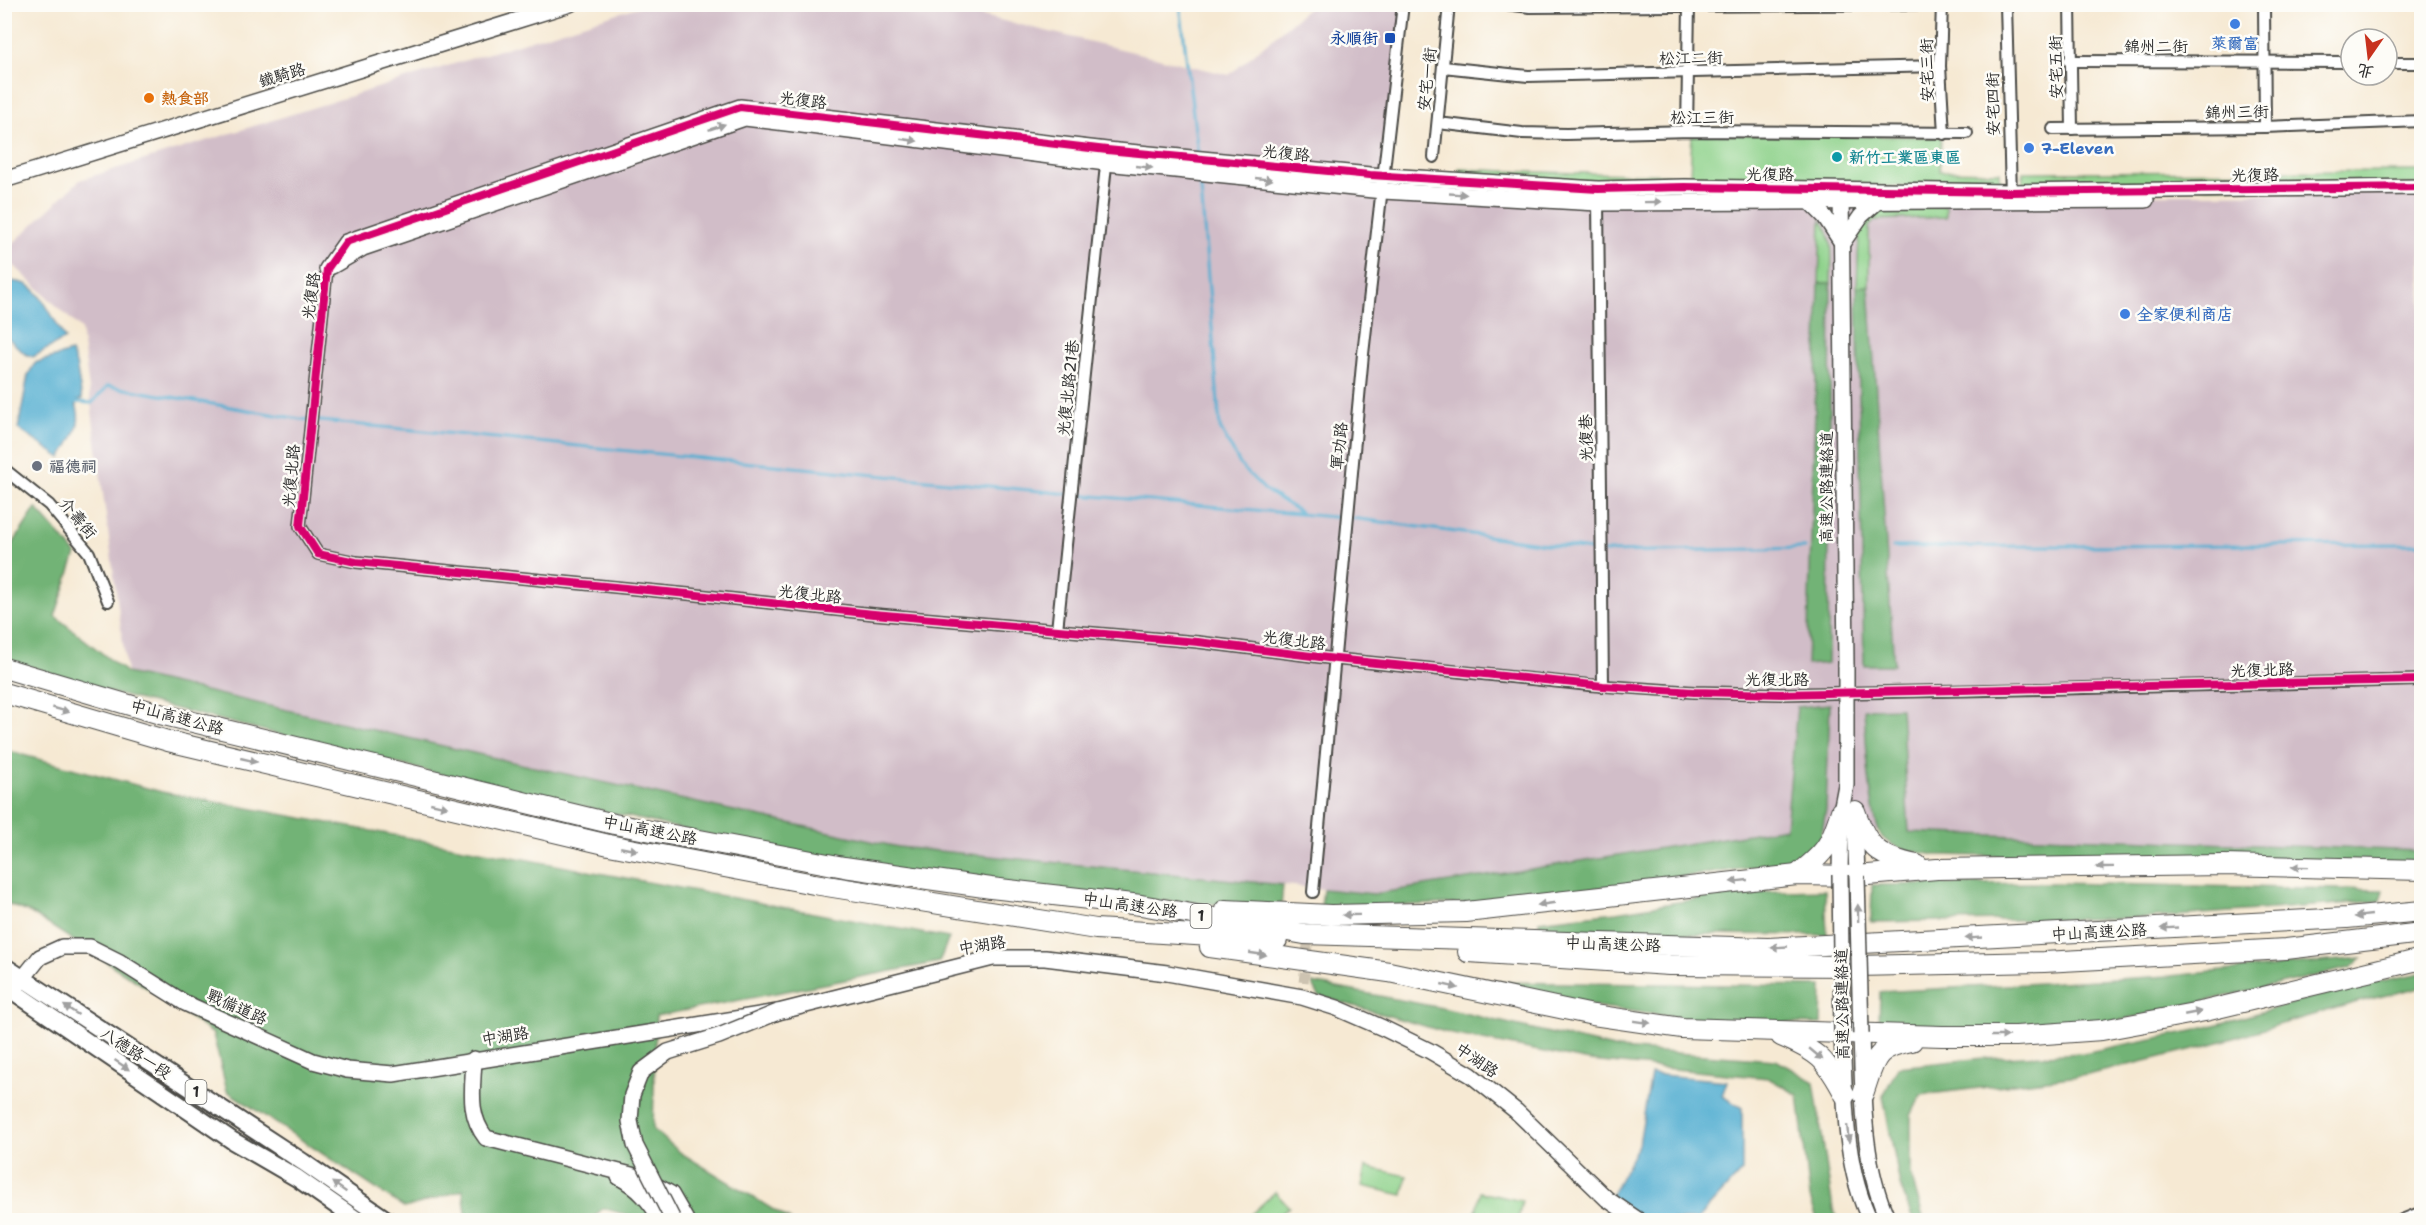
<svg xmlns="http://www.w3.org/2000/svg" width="2426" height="1225" font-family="'Shantell Sans','LXGW WenKai TC',sans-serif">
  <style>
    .industrial { fill: #d1bdc8 }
    .green { fill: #8dd18a; stroke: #5c7e5a; stroke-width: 1.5 }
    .forest { fill: #72b376; stroke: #4e6f50; stroke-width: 1.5 }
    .water { fill: #53aed1; stroke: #3f6c7e; stroke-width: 1.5 }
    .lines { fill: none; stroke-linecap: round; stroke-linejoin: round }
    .stream { stroke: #53aed1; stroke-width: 3 }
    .street-tunnel { stroke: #cdc3b1; stroke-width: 10; stroke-dasharray: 10 5; stroke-linecap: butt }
    .street-casing { stroke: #494844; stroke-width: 14 }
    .secondary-casing { stroke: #494844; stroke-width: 18 }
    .primary-casing { stroke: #494844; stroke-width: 20 }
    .highway-casing { stroke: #494844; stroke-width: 22 }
    .street { stroke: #fff; stroke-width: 10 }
    .secondary { stroke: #fff; stroke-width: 15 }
    .primary { stroke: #fff; stroke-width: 16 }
    .highway { stroke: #fff; stroke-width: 20 }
    .secondary-bridge-casing { stroke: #494844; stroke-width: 18; stroke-linecap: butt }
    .secondary-bridge { stroke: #fff; stroke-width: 15 }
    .cycleway-casing { stroke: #fdfcf7; stroke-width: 11 }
    .cycleway { stroke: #d6006c; stroke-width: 8 }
    .oneway { fill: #a0a0a0 }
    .shop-dot { fill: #3f7fe0; stroke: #fdfcf7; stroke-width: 2 }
    .transit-dot { fill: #1a4fb4; stroke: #fdfcf7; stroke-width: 2 }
    .food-dot { fill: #e8710a; stroke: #fdfcf7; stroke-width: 2 }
    .culture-dot { fill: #0f9aa8; stroke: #fdfcf7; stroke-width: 2 }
    .worship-dot { fill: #6b7280; stroke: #fdfcf7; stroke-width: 2 }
    .labels { text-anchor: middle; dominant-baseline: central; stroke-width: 5; stroke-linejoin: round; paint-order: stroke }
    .shield { fill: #fdfcf7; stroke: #6a6a68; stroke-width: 1.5 }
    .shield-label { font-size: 15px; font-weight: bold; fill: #2b2b2b }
    .transit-label { font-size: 16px; font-weight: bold; fill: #164399; stroke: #fdfcf7; text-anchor: end }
    .shop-label { font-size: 16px; font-weight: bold; fill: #366cbe; stroke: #fdfcf7; text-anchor: start }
    .street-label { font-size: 16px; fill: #2b2b2b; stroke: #fdfcf7 }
    .food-label { font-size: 16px; font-weight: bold; fill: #c56008; stroke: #fdfcf7; text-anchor: start }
    .culture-label { font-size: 16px; font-weight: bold; fill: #0d838f; stroke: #fdfcf7; text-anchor: start }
    .worship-label { font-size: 16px; font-weight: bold; fill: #5b616d; stroke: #fdfcf7; text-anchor: start }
  </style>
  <rect width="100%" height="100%" fill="#fdfcf7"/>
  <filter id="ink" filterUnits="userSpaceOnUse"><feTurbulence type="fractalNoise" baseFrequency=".0167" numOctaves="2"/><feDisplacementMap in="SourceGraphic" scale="12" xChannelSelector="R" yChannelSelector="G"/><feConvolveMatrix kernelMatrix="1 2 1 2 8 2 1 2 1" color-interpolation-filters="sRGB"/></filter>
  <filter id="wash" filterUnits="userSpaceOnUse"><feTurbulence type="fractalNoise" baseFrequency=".008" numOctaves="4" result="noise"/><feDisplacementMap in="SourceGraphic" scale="24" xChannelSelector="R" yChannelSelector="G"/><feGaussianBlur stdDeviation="1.35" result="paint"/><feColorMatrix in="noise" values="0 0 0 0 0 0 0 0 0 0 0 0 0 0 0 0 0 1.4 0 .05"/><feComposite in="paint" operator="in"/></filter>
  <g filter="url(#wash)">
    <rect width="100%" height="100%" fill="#f6e9d3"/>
    <path class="industrial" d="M647,4l290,1 292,70 83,-70h94l-19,179 215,15 819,-7v659l-635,-23 -412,66 -476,-47 -364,-80 -407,-94 -46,-344 -76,-72 -1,-5 76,-72z"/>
    <g class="green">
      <path d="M1692,134l249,3 -1,34 60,1 1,15 -312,-2 -230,-7v-9l73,3 158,3z"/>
      <path d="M2421,171l1,13 -399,5v-17z"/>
      <path d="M1885,206h61v11l-71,3 -6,7v59l-12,1 2,-52 4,-13z"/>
      <path d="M1821,220c15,18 10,42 10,63h-12z"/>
      <path d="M1366,1167l41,9 -4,19 -41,-9z"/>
      <path d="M1275,1192l14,15 -15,13h-29z"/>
      <path d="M1480,1192l42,9 -4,19 -42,-8z"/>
    </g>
    <g class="forest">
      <path d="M1819,283h12l-3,380 -21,2z"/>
      <path d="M1869,286l25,379h-30l-7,-378z"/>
      <path d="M36,508l40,46 -21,62 72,57 407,94 364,80 385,38 -2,22 -200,-10 -239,-32 -407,-92 -319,-79 -111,-35v-103z"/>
      <path d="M1830,704l-4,105 -7,42 -19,10 -313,42 -166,4 2,-18 51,5 412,-66 11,-121z"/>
      <path d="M1901,708l8,124 512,19v13l-485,-9c-17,-3 -40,-4 -53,-17 -14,-16 -17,-104 -19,-129z"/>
      <path d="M4,750l158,42 787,146 -10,24 -283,54 -3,113 28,24 109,67h-145l-42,-12 -12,12h-124l-4,-30 -58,18 -178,-117 -14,-57 -52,-37 -130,-84 -26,-10z"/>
      <path d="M2053,883l330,7 -3,11 -232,17 -277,4 1,-37z"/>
      <path d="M1825,890l2,45 -289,-2 1,-12 77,-9 125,-20z"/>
      <path d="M2362,958l-12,10 -245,56 -97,7 -129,-4 1,-35 290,-16z"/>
      <path d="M2421,973v14l-67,16 -152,44 -114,28 -167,20 -10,21v59l13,45h-11l-13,-35 -17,-89 15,-29 86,-9 99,-5 114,-23 153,-43z"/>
      <path d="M1489,982l333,4 -1,38 -118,-3 -181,-25z"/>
      <path d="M1312,983l130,25 176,41 158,11 38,22 19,127 5,11h-21l-7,-23 -12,-102 -30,-17 -178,-17 -138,-27 -133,-38z"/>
    </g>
    <g class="water">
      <path d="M4,281c8,0 17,0 24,4 15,9 28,39 37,54l-32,18 -8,-3 -20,-19z"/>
      <path d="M71,352l5,12 6,35 -7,3c10,22 -3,36 -14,56l-43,-29 10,-54 7,-12z"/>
      <path d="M1651,1074l76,7 -5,15 20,12v63l-45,49h-51l-32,-19 -2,-7 27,-50z"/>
    </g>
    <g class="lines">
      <g class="stream">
        <path d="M1180,4l18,151"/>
        <path d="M1200,176l20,252 21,38 24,24 35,22"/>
        <path d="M75,402l17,1 16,-17 192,33 770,75 275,24"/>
        <path d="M1352,518l246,33"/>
        <path d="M1893,547l529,-3"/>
        <path d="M1604,552l201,-4"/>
      </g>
    </g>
  </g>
  <g filter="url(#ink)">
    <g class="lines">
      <path class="street-tunnel" d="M1302,997l7,-65"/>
      <defs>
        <g id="street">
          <path d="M1506,4l24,3 415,-3"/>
          <path d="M1942,4l-2,62 4,68"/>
          <path d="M2006,4l5,192"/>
          <path d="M2070,4l2,125"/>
          <path d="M2264,4l1,123"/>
          <path d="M2069,61l282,1"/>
          <path d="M2387,63h35"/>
          <path d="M1443,67l85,9 412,-10"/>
          <path d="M1438,123l84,10 44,1 126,-3 275,2"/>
          <path d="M2053,129l212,-2 157,-6"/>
          <path d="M1687,131l2,-127"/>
          <path d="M1434,157l15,-153"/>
          <path d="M1598,199l5,487"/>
          <path d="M327,269l-27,257 18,28 38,8 332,32 186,20 324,28 138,17 254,26 104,7 87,2 262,-5 379,-9"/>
          <path d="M4,469l45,36 40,48 19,48"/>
          <path d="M1057,630l50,-474"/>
          <path d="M1313,892l50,-538 40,-350"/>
          <path d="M2402,1220l20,-8"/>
        </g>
        <g id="secondary">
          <path d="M4,180l566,-176"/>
          <path d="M1841,192l5,474"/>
          <path d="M1809,201l16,16 17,26"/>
          <path d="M1843,242l18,-26 17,-15"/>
          <path d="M332,266l31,-18 382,-130 361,45 277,28 215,12 548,-3"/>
          <path d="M327,269l19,-27 394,-135 367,43 263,25 228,14 86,-2 326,5 412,-5"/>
          <path d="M1855,820l2,56"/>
          <path d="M1840,875l1,-64 5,-26v-74"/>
          <path d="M16,987l24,-30 22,-10h28l30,15 65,41 128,58 34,9 46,4 385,-62 215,-54h52l122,15 135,24 35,11 46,20 47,23 41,24 45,36 91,88 31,21"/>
          <path d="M1842,1033c3,62 1,131 28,187"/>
          <path d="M1861,1034c2,62 1,130 27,186"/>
          <path d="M474,1059c-1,29 -7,55 12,79l157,40 28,16 15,26"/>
          <path d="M619,1177c20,11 31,24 42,43"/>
        </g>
        <g id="primary">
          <path d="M4,966l299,196 84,58"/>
          <path d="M4,985l229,156 64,37 60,42"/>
        </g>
        <g id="highway">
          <path d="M4,668l156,46 454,110 230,43 147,21 150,17 163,29 464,14 579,-30 75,-7"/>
          <path d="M4,693l164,48 441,104 205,39 282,45 181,11"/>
          <path d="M1855,811c13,38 24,46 62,54"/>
          <path d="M1797,875c29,-23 33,-29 44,-64"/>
          <path d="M1225,910l106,5 135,-3 331,-37 60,1 80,-7 287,-4 198,5"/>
          <path d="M1210,947l179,25 204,43 89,13 260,8h74l86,-6 103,-19 217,-52"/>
          <path d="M1468,952l201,13 188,1 187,-4 242,-13 136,-16"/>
          <path d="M1781,1036c38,16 45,23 64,59"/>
          <path d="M1863,1094c12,-34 10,-46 49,-53"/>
        </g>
      </defs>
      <use href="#street" class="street-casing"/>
      <use href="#secondary" class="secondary-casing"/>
      <use href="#primary" class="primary-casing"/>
      <use href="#highway" class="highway-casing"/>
      <use href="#street" class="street"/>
      <use href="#secondary" class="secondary"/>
      <use href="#primary" class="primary"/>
      <use href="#highway" class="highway"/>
      <defs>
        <g id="secondary-bridge">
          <path d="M1846,666v45"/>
          <path d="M1840,875l2,158"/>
          <path d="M1857,876l4,158"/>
          <path d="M673,1220l-38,-75 -5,-24 2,-26 9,-23 27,-20 51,-16 59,-24"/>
        </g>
      </defs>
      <use href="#secondary-bridge" class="secondary-bridge-casing"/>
      <use href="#secondary-bridge" class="secondary-bridge"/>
      <defs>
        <path id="cycleway" d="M2422,187l-412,5 -326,-5 -86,2 -228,-14 -263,-25 -367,-43 -394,135 -19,27 -27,257 18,28 38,8 332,32 186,20 324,28 138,17 267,27 91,6 87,2 641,-14"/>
      </defs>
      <use href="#cycleway" class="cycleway-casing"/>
      <use href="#cycleway" class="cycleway"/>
    </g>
    <defs><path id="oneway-solid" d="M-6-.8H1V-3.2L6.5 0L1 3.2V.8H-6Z" transform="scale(1.5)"/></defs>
    <g class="oneway">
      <use href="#oneway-solid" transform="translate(717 127) rotate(-19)"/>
      <use href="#oneway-solid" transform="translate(909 140) rotate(8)"/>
      <use href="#oneway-solid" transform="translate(1144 167) rotate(6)"/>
      <use href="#oneway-solid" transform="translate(1264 179) rotate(6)"/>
      <use href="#oneway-solid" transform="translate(1458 194) rotate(3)"/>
      <use href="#oneway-solid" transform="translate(1653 202) rotate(-1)"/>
      <use href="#oneway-solid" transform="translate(61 710) rotate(16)"/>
      <use href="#oneway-solid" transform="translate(249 760) rotate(13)"/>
      <use href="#oneway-solid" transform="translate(439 805) rotate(13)"/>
      <use href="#oneway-solid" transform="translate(629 849) rotate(11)"/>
      <use href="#oneway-solid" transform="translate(2105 867) rotate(179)"/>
      <use href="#oneway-solid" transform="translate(2300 867) rotate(-179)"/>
      <use href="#oneway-solid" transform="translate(1739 881) rotate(174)"/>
      <use href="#oneway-solid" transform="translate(1546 904) rotate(172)"/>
      <use href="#oneway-solid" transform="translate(1858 913) rotate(-91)"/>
      <use href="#oneway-solid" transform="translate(1351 915) rotate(179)"/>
      <use href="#oneway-solid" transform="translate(2363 916) rotate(174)"/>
      <use href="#oneway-solid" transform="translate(2169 928) rotate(177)"/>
      <use href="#oneway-solid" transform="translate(1974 938) rotate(177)"/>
      <use href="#oneway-solid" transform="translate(1779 947) rotate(177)"/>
      <use href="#oneway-solid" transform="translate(1258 954) rotate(8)"/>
      <use href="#oneway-solid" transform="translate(1450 986) rotate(13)"/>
      <use href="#oneway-solid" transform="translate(71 1010) rotate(-147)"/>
      <use href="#oneway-solid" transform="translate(2193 1013) rotate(-11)"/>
      <use href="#oneway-solid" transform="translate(1642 1022) rotate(8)"/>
      <use href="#oneway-solid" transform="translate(2000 1036)"/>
      <use href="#oneway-solid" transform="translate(1816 1054) rotate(40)"/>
      <use href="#oneway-solid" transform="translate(122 1065) rotate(34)"/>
      <use href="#oneway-solid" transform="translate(1848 1134) rotate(84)"/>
      <use href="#oneway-solid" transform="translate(339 1187) rotate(-145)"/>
    </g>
  </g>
  <g class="shop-dot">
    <circle cx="2235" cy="24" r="6"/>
    <circle cx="2029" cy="148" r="6"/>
    <circle cx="2125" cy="314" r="6"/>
  </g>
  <rect class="transit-dot" x="1384" y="32" width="12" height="12" rx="3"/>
  <circle class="food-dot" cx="149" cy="98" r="6"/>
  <circle class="culture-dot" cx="1837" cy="157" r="6"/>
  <circle class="worship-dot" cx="37" cy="466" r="6"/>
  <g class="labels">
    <g class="shield">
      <rect x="1190.5" y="904" width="21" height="24" rx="4.5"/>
      <rect x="185.5" y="1080" width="21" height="24" rx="4.5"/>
    </g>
    <g class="shield-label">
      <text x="1201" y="916">1</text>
      <text x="196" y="1092">1</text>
    </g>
    <g class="transit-label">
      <text x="1378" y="38">永順街</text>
    </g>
    <g class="shop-label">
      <text x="2235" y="43" text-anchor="middle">萊爾富</text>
      <text x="2041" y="148">7-Eleven</text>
      <text x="2137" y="314">全家便利商店</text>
    </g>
    <g class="street-label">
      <text x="2156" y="46">錦州二街</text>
      <text transform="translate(1691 58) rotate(-1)">松江二街</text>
      <text transform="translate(2056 67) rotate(-91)">安宅五街</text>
      <text transform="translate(1927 70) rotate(-91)">安宅三街</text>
      <text transform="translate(282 75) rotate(-17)">鐵騎路</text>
      <text transform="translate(1427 79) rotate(-84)">安宅一街</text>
      <text transform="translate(803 100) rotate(7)">光復路</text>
      <text transform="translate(1993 104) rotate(-91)">安宅四街</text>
      <text transform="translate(2237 112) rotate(-1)">錦州三街</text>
      <text x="1702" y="117">松江三街</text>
      <text transform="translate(1286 153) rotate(6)">光復路</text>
      <text x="1770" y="174">光復路</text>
      <text transform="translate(2255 175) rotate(-1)">光復路</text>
      <text transform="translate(311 296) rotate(-82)">光復路</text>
      <text transform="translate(1068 388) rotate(-84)">光復北路21巷</text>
      <text transform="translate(1586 438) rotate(-91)">光復巷</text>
      <text transform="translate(1339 446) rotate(-84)">軍功路</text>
      <text transform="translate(291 476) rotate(-85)">光復北路</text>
      <text transform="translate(1826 487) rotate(-90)">高速公路連絡道</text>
      <text transform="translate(78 518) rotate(50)">介壽街</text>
      <text transform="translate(810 594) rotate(6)">光復北路</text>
      <text transform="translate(1294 640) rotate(7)">光復北路</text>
      <text transform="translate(2262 670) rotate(-2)">光復北路</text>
      <text x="1777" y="679">光復北路</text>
      <text transform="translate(177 717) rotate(15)">中山高速公路</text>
      <text transform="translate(650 830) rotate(11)">中山高速公路</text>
      <text transform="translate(1130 905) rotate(8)">中山高速公路</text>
      <text transform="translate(2099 932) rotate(-3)">中山高速公路</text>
      <text transform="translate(1613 944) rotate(2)">中山高速公路</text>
      <text transform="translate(982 945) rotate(-9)">中湖路</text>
      <text transform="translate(1842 1004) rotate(-91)">高速公路連絡道</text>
      <text transform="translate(237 1007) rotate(24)">戰備道路</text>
      <text transform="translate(505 1036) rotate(-9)">中湖路</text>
      <text transform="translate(136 1053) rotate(33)">八德路一段</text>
      <text transform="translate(1477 1060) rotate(35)">中湖路</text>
    </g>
    <g class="food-label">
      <text x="161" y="98">熱食部</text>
    </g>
    <g class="culture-label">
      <text x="1849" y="157">新竹工業區東區</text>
    </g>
    <g class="worship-label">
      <text x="49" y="466">福德祠</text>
    </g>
  </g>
  <rect width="2426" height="1225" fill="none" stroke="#fdfcf7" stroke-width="24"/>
  <g transform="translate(2369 57) rotate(194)"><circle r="28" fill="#fdfcf7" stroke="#a9a8a5" stroke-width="1.5"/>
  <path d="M0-4.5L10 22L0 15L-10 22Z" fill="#c8321e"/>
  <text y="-9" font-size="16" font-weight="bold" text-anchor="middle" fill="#2b2b2b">北</text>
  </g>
</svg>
